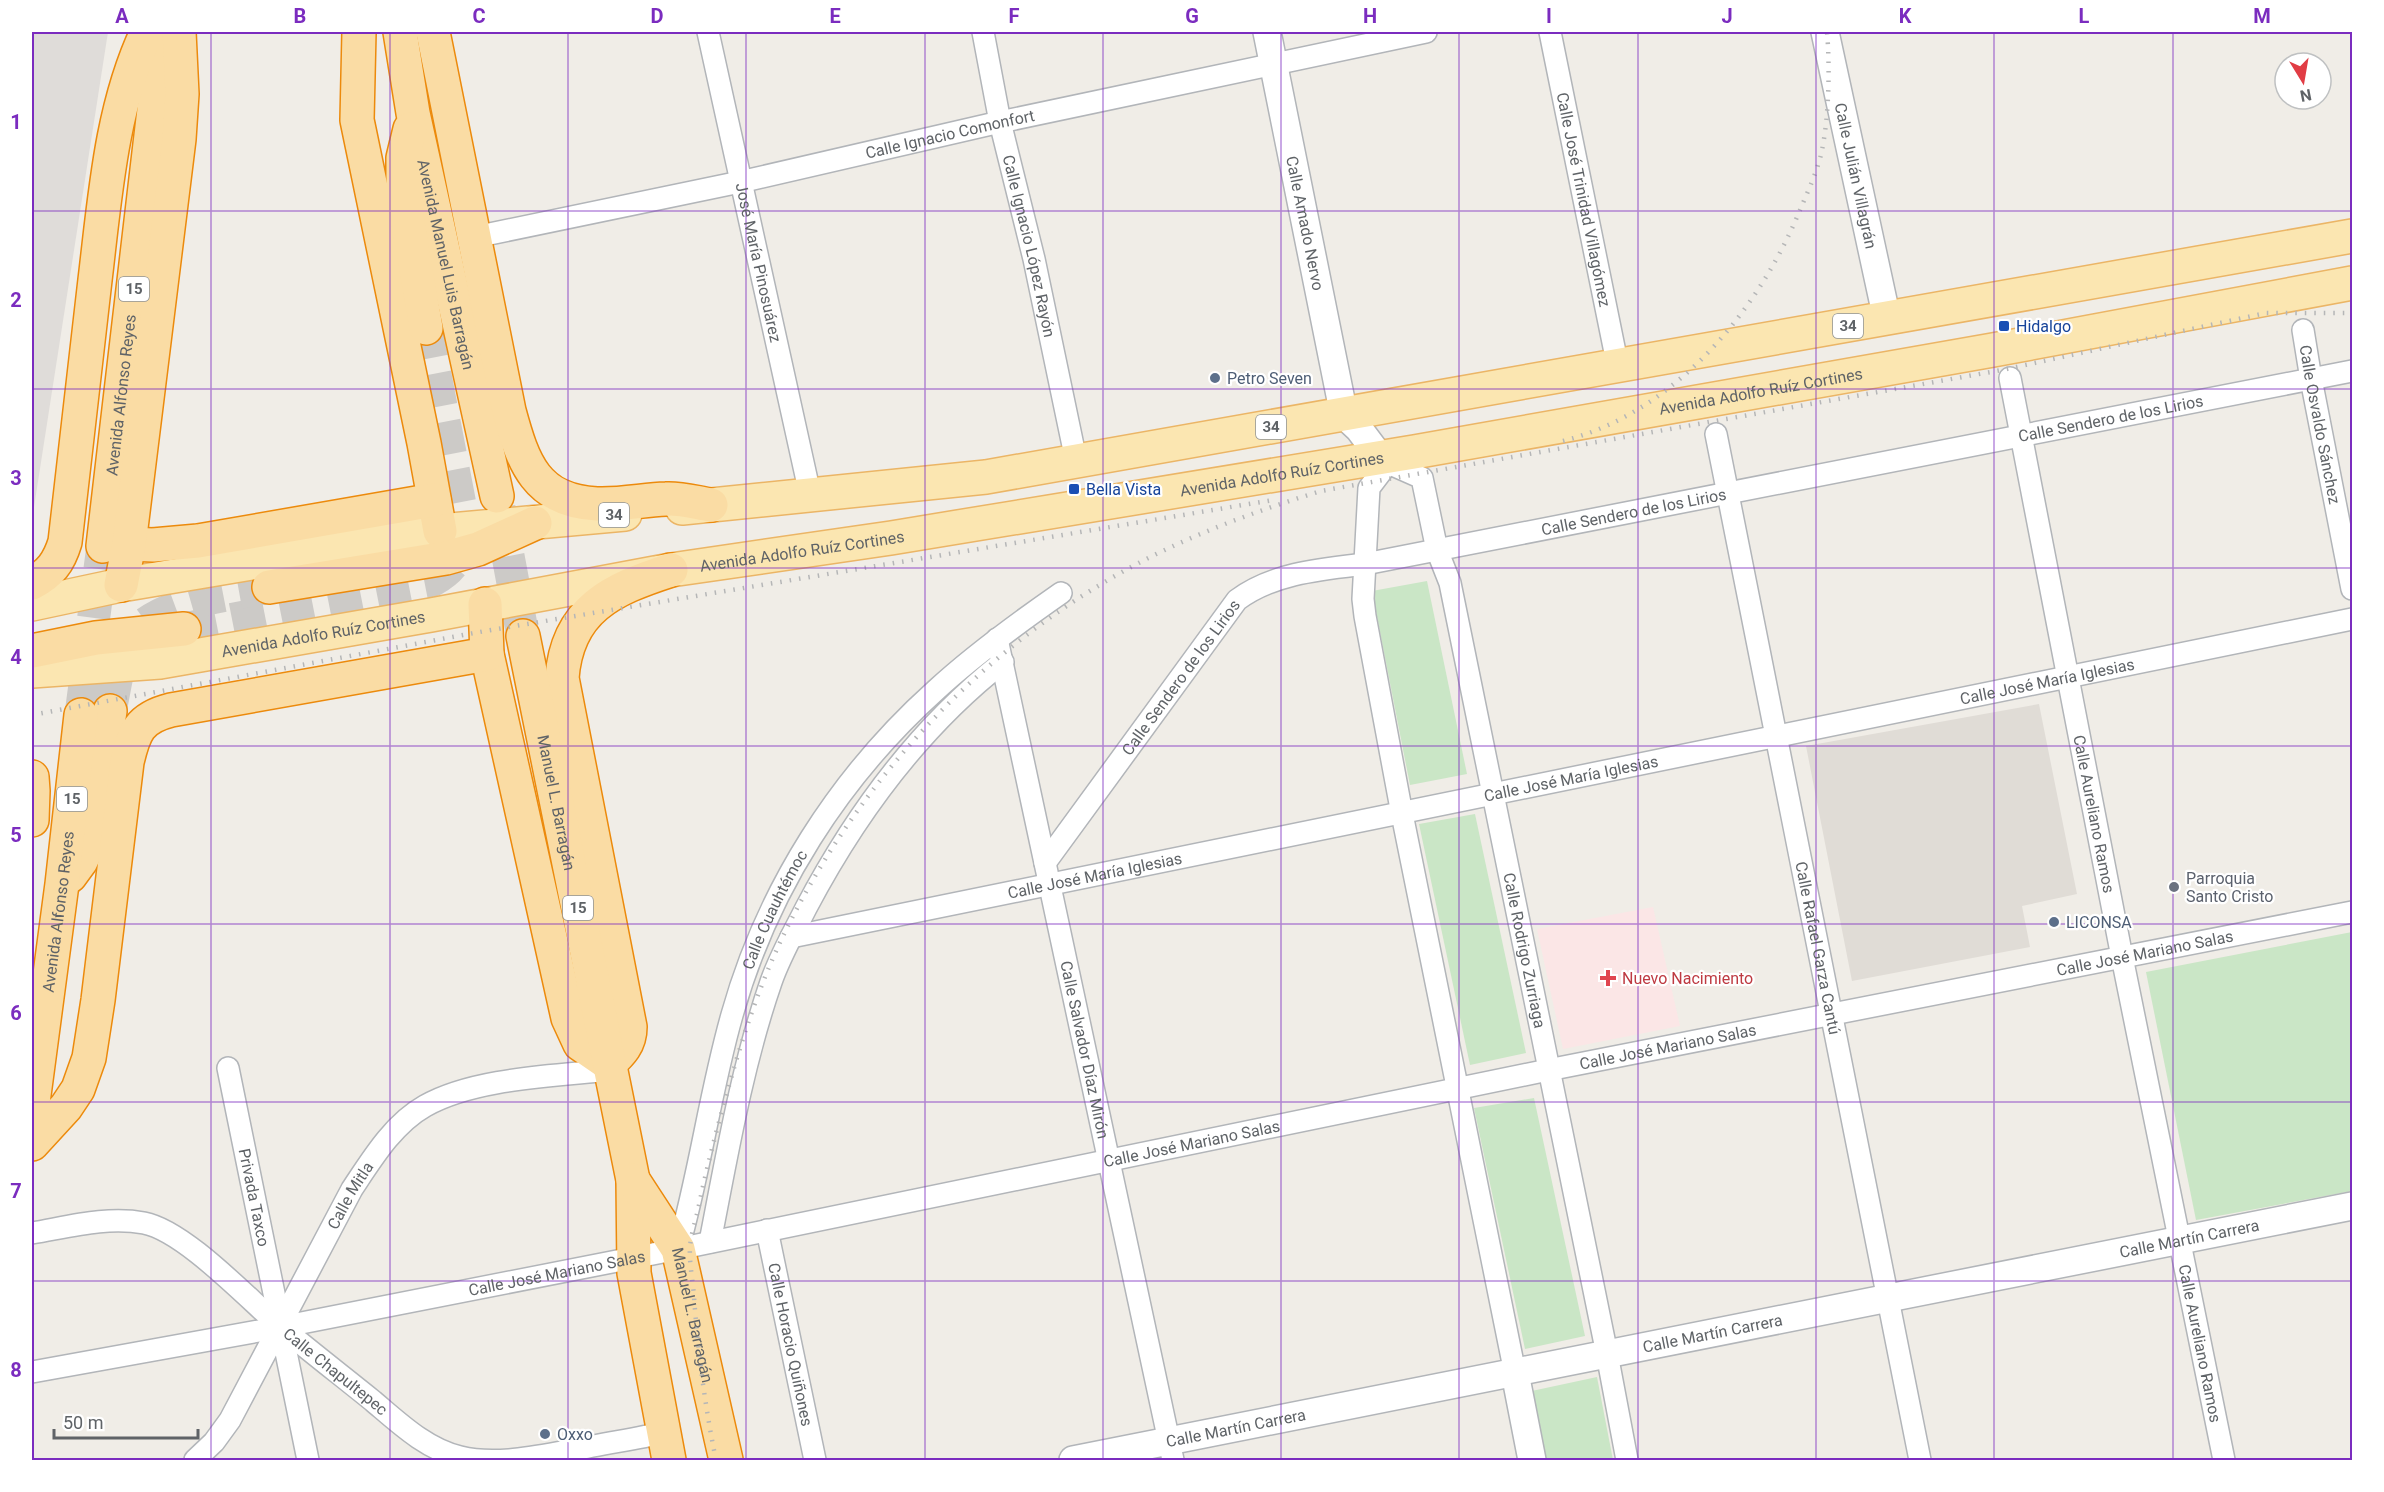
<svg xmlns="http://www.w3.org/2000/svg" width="2384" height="1492" font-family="Roboto,sans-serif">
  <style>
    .industrial { fill: #dfdcd9 }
    .education { fill: #e0dcd6 }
    .medical { fill: #fbe6e6 }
    .green { fill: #cae6c6 }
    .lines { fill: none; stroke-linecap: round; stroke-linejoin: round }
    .trunk-tunnel { stroke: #cccac7; stroke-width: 33; stroke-dasharray: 33 16; stroke-linecap: butt }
    .minor-casing { stroke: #b2b5b9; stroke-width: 24 }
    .tertiary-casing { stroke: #b2b5b9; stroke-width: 30 }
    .primary-casing { stroke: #ebb566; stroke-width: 36 }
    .trunk-casing { stroke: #ec8a0c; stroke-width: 36 }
    .minor { stroke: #fff; stroke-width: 21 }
    .tertiary { stroke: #fff; stroke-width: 27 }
    .primary { stroke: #fbe6b1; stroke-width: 33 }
    .trunk { stroke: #fadca4; stroke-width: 33 }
    .rail { stroke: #b5b6b7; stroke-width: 4.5; stroke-dasharray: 1.5 8; stroke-linecap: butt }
    .grid { fill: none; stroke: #7b2cbf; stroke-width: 1.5; stroke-opacity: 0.55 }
    .transit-dot { fill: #1a4fb4; stroke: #fff; stroke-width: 2 }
    .service-dot { fill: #5c6f8a; stroke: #fff; stroke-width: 2 }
    .worship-dot { fill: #6b7280; stroke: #fff; stroke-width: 2 }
    .health-dot { fill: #e0444e; stroke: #fff; stroke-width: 2 }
    .labels { text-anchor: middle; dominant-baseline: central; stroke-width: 4.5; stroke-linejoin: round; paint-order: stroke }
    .shield { fill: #fff; stroke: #8f9295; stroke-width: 1.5 }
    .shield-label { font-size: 15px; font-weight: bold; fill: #5f6367 }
    .street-label { font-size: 16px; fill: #5f6367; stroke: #fff }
    .transit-label { font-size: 16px; fill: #164399; stroke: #fff; text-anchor: start }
    .service-label { font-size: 16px; fill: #4e5e75; stroke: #fff; text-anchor: start }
    .worship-label { font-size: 16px; fill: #5b616d; stroke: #fff; text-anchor: start }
    .health-label { font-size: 16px; fill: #be3a42; stroke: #fff; text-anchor: start }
    .neatline { fill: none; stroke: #7b2cbf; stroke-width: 2 }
    .grid-label { font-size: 20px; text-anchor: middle; font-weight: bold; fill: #7b2cbf }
  </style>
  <rect width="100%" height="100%" fill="#f0ede7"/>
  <path class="industrial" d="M32,32h76l-76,488z"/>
  <path class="education" d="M2039,704l38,190 -55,12 8,41 -178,34 -46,-235z"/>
  <path class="medical" d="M1653,907l27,119 -117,23 -26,-120z"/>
  <g class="green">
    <path d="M1427,581l40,193 -57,11 -38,-194z"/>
    <path d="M1475,814l51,239 -56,12 -51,-241z"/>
    <path d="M2352,932v259l-156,29 -50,-248z"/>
    <path d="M1534,1098l51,238 -60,13 -51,-241z"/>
    <path d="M1597,1377l16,83h-72l-14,-68z"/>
  </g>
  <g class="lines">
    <g class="trunk-tunnel">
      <path d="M499,508l24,128"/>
      <path d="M184,629l249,-49c31,-17 30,-38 28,-70l-35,-182"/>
      <path d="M110,711c5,-22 7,-47 18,-67 21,-42 99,-48 141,-57"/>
      <path d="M81,715l22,-169"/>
    </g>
    <defs>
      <g id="minor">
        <path id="s1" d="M708,32l102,462"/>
        <path id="s2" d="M983,32l17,90 34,137 42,201"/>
        <path id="s3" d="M1550,32l68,335"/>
        <path id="s4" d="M475,237l265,-55 260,-60 426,-90"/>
        <path id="s5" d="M2303,330l8,49 41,210"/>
        <path id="s6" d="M2010,378l112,579 102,503"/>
        <path id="s7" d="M1716,434l204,1026"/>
        <path id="s8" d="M1380,457l8,6 34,15 15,72 13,33 157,771 20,106"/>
        <path d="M1388,463l-19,25 -6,111 2,17 37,198 113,559"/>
        <path id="s9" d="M997,639l176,821"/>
        <path id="s10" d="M1045,863l192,-263c36,-27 85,-31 128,-36l987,-193"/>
        <path id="s11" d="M791,937l1561,-318"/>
        <path id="s12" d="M228,1068l80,392"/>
        <path id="s13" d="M767,1230l48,230"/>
        <path id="s14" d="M32,1233c36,-6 75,-17 112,-10 41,8 104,76 137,104 30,25 61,49 92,74 26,22 53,48 87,56 36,9 78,-1 113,-7 30,-6 60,-11 90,-17"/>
        <path d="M710,1242c17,-87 32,-176 61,-260 9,-26 23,-50 35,-74 49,-93 114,-181 197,-246"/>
        <path id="s15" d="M678,1249c22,-77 32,-157 54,-234 35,-125 107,-238 204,-325 39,-36 82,-67 125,-97"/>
        <path id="s16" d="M32,1372l249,-45 397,-78 870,-179 804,-158"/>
        <path id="s17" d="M195,1460l19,-18 16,-22 122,-231c20,-30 41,-65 73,-83 49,-28 130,-30 185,-36"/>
      </g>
      <g id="tertiary">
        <path id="s18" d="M1267,32l77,383 15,14 21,28"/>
        <path id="s19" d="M1825,32l62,287"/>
        <path d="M1515,1373l17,87"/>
        <path id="s20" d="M1073,1460l1279,-254"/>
      </g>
      <g id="primary">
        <path d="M682,508l304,-31 1366,-241"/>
        <path d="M32,604l89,-19 319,-54 185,-17"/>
        <path id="s21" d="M32,671l128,-9 271,-47 240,-45 220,-32 523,-86 579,-102 359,-67"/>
      </g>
      <g id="trunk">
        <path d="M359,32l-2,88 67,323 16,88"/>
        <path id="s22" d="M400,32l13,81 84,383"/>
        <path d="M433,32l76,379c14,52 27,90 88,93 23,1 46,-4 69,-5 15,-1 31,4 45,6"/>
        <path d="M410,129l-7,29v36l23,134"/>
        <path d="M129,544l24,1 45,-4 236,-41"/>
        <path id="s23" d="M103,546l60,-513"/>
        <path d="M32,583c18,-9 27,-21 33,-41 10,-87 20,-175 30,-262 10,-83 16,-172 52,-248"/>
        <path d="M121,585l8,-41 50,-405 3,-45 -3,-62"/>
        <path d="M269,587l177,-29 32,-9 57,-26"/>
        <path d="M485,604l2,50 81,364 12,26 29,20c12,-11 21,-20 21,-37l-68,-349c5,-69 50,-89 109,-108"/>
        <path id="s24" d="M523,636l110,544 1,93 35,187"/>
        <path d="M32,651l64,-13 88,-9"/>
        <path d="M32,777l1,14 -1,29"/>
        <path d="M70,876l11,-15 8,-17 21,-133"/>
        <path id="s25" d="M32,1110l30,-226 19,-169"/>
        <path d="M32,1144l34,-37 12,-18 11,-31 9,-58 29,-238c7,-30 12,-44 44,-52l316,-56"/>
        <path id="s26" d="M633,1180l45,69 48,211"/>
      </g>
    </defs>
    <use href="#minor" class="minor-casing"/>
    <use href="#tertiary" class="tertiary-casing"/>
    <use href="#primary" class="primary-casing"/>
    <use href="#trunk" class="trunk-casing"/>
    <use href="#minor" class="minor"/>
    <use href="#tertiary" class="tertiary"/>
    <use href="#primary" class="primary"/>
    <use href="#trunk" class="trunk"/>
    <g class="rail">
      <path d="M1563,441c111,-28 195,-129 237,-231 8,-19 18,-40 22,-60 7,-34 8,-84 5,-118"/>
      <path d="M32,715l453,-84 788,-131"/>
      <path d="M716,1460c-11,-53 -18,-108 -22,-163 -1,-16 -5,-34 -4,-50 1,-12 5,-25 8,-37 8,-40 18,-78 29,-117 15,-55 33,-110 58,-161 75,-153 197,-285 348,-366 60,-32 123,-55 188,-75l681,-121 264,-57h86"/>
    </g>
  </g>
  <path class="grid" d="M211,32v1428M390,32v1428M568,32v1428M746,32v1428M925,32v1428M1103,32v1428M1281,32v1428M1459,32v1428M1638,32v1428M1816,32v1428M1994,32v1428M2173,32v1428M32,211h2320M32,389h2320M32,568h2320M32,746h2320M32,924h2320M32,1102h2320M32,1281h2320"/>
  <g class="transit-dot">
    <rect x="1998" y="320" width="12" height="12" rx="3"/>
    <rect x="1068" y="483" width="12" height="12" rx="3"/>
  </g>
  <g class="service-dot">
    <circle cx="1215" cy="378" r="6"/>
    <circle cx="2054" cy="922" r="6"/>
    <circle cx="545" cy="1434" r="6"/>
  </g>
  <circle class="worship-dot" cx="2174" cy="887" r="6"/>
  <path class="health-dot" d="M1605 969h6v6h6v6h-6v6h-6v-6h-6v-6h6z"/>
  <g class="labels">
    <g class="shield">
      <rect x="119" y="277" width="30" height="24" rx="4.5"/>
      <rect x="1833" y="314" width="30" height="24" rx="4.5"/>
      <rect x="1256" y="415" width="30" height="24" rx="4.5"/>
      <rect x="599" y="503" width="30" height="24" rx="4.5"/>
      <rect x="57" y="787" width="30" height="24" rx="4.5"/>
      <rect x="563" y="896" width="30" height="24" rx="4.5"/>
    </g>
    <g class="shield-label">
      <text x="134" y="289">15</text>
      <text x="1848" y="326">34</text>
      <text x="1271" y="427">34</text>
      <text x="614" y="515">34</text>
      <text x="72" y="799">15</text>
      <text x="578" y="908">15</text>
    </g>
    <g class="street-label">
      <text stroke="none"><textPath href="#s4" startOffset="486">Calle Ignacio Comonfort</textPath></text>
      <text stroke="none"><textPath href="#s19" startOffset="147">Calle Julián Villagrán</textPath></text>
      <text stroke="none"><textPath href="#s3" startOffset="171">Calle José Trinidad Villagómez</textPath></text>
      <text stroke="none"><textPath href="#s18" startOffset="195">Calle Amado Nervo</textPath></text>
      <text stroke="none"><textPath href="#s2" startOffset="219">Calle Ignacio López Rayón</textPath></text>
      <text stroke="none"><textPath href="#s1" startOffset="236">José María Pinosuárez</textPath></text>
      <text stroke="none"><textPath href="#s22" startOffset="237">Avenida Manuel Luis Barragán</textPath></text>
      <text stroke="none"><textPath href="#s21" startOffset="1752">Avenida Adolfo Ruíz Cortines</textPath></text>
      <text stroke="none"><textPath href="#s23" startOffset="152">Avenida Alfonso Reyes</textPath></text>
      <text stroke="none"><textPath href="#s10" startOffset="1220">Calle Sendero de los Lirios</textPath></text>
      <text stroke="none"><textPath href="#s5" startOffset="96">Calle Osvaldo Sánchez</textPath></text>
      <text stroke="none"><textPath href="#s21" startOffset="1266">Avenida Adolfo Ruíz Cortines</textPath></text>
      <text stroke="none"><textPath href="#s10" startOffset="734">Calle Sendero de los Lirios</textPath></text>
      <text stroke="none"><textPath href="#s21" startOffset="780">Avenida Adolfo Ruíz Cortines</textPath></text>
      <text stroke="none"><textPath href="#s21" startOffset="294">Avenida Adolfo Ruíz Cortines</textPath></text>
      <text stroke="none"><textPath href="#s10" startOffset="230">Calle Sendero de los Lirios</textPath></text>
      <text stroke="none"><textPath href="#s11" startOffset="1282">Calle José María Iglesias</textPath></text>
      <text stroke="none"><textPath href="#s11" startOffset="796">Calle José María Iglesias</textPath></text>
      <text stroke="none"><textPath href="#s24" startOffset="170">Manuel L. Barragán</textPath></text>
      <text stroke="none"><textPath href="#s6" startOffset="444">Calle Aureliano Ramos</textPath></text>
      <text stroke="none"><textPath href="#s11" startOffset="310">Calle José María Iglesias</textPath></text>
      <text stroke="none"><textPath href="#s15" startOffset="354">Calle Cuauhtémoc</textPath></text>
      <text stroke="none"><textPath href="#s25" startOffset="200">Avenida Alfonso Reyes</textPath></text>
      <text stroke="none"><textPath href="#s7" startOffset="524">Calle Rafael Garza Cantú</textPath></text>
      <text stroke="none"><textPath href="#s8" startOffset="531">Calle Rodrigo Zurriaga</textPath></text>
      <text stroke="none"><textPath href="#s16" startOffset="2154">Calle José Mariano Salas</textPath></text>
      <text stroke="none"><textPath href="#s16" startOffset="1668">Calle José Mariano Salas</textPath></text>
      <text stroke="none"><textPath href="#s9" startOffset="420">Calle Salvador Díaz Mirón</textPath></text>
      <text stroke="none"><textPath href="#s16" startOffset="1182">Calle José Mariano Salas</textPath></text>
      <text stroke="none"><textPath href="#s17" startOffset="308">Calle Mitla</textPath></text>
      <text stroke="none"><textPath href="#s12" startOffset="132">Privada Taxco</textPath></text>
      <text stroke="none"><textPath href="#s20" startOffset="1138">Calle Martín Carrera</textPath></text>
      <text stroke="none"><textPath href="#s16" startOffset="534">Calle José Mariano Salas</textPath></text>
      <text stroke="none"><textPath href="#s26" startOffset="150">Manuel L. Barragán</textPath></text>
      <text stroke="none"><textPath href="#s20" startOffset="652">Calle Martín Carrera</textPath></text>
      <text stroke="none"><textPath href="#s6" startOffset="984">Calle Aureliano Ramos</textPath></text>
      <text stroke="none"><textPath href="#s13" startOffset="117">Calle Horacio Quiñones</textPath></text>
      <text stroke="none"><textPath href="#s14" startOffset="357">Calle Chapultepec</textPath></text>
      <text stroke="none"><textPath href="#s20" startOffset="166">Calle Martín Carrera</textPath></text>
    </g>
    <g class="transit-label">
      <text x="2016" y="326">Hidalgo</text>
      <text x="1086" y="489">Bella Vista</text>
    </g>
    <g class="service-label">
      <text x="1227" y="378">Petro Seven</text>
      <text x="2066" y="922">LICONSA</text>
      <text x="557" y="1434">Oxxo</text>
    </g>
    <g class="worship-label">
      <text x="2186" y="878">Parroquia<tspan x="2186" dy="18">Santo Cristo</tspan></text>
    </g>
    <g class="health-label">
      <text x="1622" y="978">Nuevo Nacimiento</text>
    </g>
  </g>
  <rect width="2384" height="1492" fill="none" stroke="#ffffff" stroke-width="66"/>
  <g transform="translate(2303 81) rotate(169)"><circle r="28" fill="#ffffff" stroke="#bfc1c2" stroke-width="1.5"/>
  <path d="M0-4.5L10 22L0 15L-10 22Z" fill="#e13c44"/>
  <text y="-9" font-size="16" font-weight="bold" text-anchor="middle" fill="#5f6367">N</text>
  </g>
  <path d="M54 1429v9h144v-9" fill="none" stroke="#5f6367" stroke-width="3"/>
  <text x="63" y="1429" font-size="18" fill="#5f6367" stroke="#ffffff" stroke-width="4.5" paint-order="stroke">50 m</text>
  <rect x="33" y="33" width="2318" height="1426" class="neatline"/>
  <g class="grid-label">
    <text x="122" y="23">A</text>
    <text x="300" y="23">B</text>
    <text x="479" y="23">C</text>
    <text x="657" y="23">D</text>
    <text x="835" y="23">E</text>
    <text x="1014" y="23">F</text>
    <text x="1192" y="23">G</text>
    <text x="1370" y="23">H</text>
    <text x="1549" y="23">I</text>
    <text x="1727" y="23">J</text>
    <text x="1905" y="23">K</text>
    <text x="2084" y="23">L</text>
    <text x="2262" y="23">M</text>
    <text x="16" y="129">1</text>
    <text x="16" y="307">2</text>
    <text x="16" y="485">3</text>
    <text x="16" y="664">4</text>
    <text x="16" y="842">5</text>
    <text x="16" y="1020">6</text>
    <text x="16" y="1198">7</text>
    <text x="16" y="1377">8</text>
  </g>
</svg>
